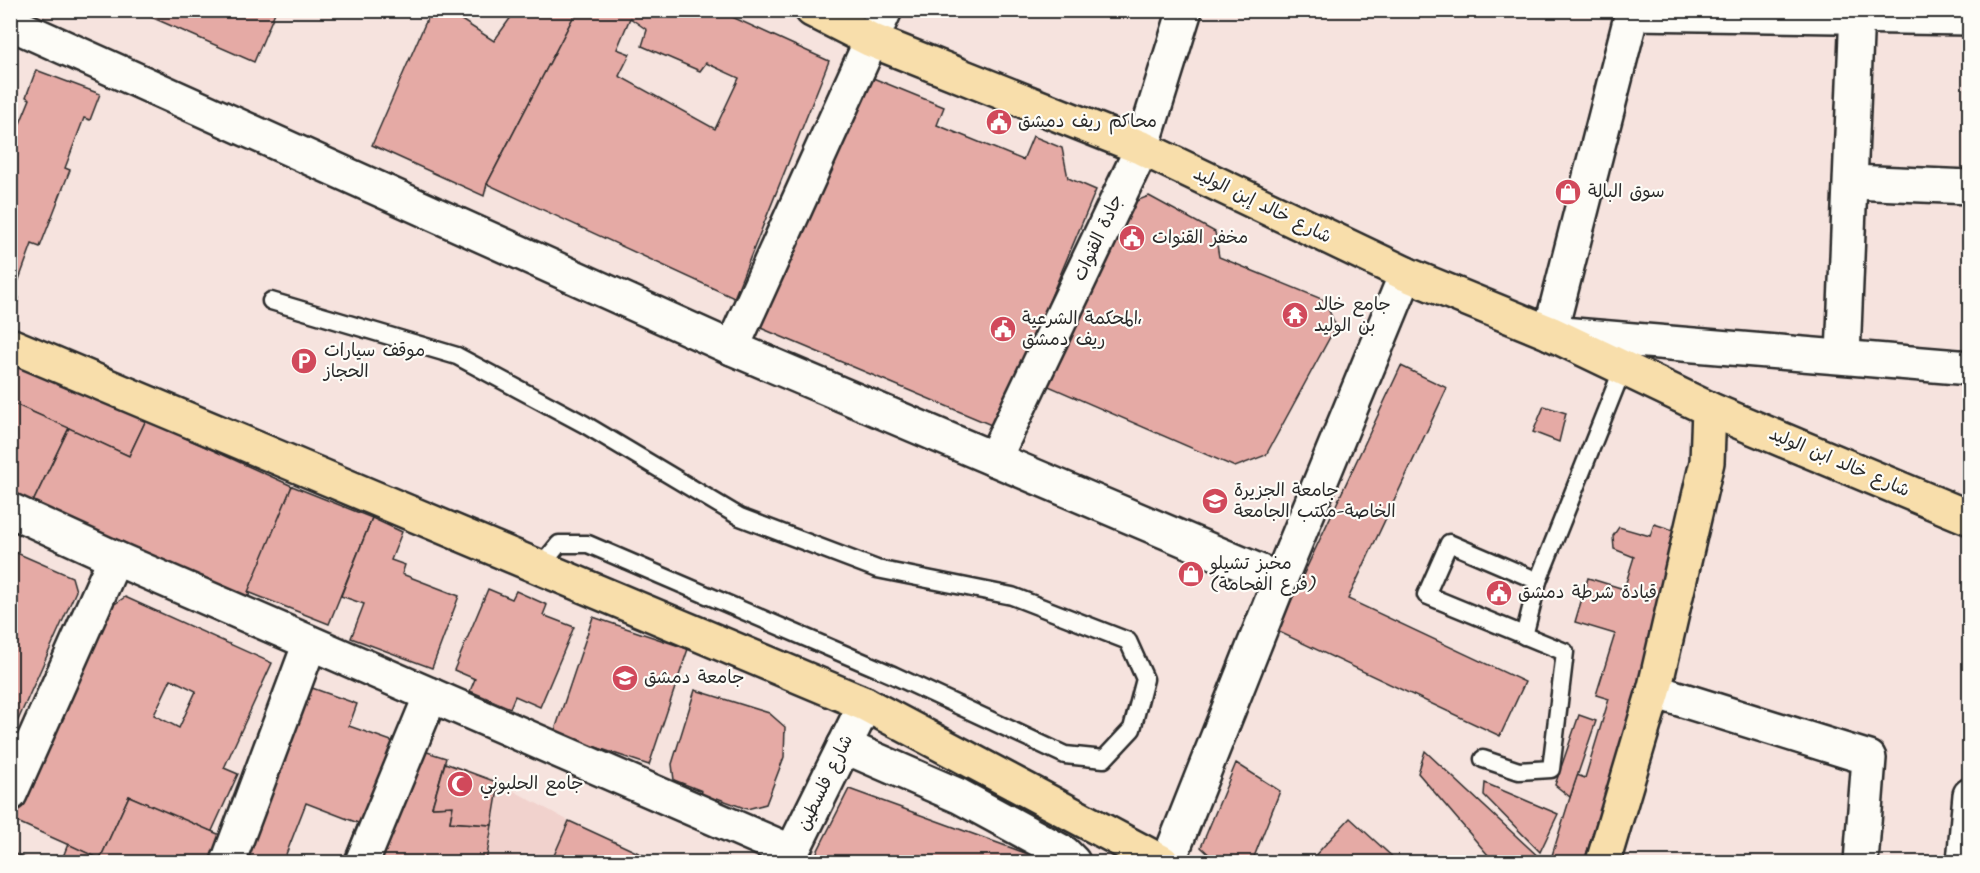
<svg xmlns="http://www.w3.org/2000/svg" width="1980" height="873" font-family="Kalam,'Playpen Sans Arabic',sans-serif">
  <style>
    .built { fill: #f1d2cd }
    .building { fill: #e5aaa5; stroke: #2b2b2b; stroke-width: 1.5; fill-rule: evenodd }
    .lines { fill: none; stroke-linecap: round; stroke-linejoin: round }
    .service-casing { stroke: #2b2b2b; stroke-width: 21 }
    .minor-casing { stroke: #2b2b2b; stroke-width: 38 }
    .tertiary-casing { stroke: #2b2b2b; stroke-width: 38 }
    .primary-casing { stroke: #2b2b2b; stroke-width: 38 }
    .trunk-casing { stroke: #2b2b2b; stroke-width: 38 }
    .service { stroke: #fdfcf7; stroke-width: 16 }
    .minor { stroke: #fdfcf7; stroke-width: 33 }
    .tertiary { stroke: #fdfcf7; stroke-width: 33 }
    .primary { stroke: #f8deab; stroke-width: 33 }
    .trunk { stroke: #f8deab; stroke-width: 33 }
    .labels { text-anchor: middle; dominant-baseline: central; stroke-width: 4.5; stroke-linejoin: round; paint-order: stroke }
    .poi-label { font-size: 18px; fill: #2b2b2b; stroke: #fdfcf7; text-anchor: start }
    .street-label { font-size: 18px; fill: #2b2b2b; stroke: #fdfcf7 }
  </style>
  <rect width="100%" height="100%" fill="#f6e3de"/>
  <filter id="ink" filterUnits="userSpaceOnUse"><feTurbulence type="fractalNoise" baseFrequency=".0167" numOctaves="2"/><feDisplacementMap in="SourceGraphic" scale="12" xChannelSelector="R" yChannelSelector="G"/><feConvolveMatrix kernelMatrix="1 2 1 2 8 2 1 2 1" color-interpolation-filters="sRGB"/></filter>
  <g filter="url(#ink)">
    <path class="built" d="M499,783l70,38 89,41h-172z"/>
    <g class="building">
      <path d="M135,10h141l-22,52z"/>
      <path d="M431,10h15l48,31 22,-31h61l-90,174 -3,12 -112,-51z"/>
      <path d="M577,10h140l112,51 -95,237 -247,-114zM630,18l17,12 -5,16 58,25 6,-8 33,15 -24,51 -96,-53 11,-22 -13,-5z"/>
      <path d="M36,70l64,24 -10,26 -6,-2 -19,50 5,2 -30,77 -8,-3 -19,52 6,2 -9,23v-173l20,-49 -4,-2z"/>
      <path d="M873,78l71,29 -7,18 86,35 10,-24 29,12 6,30 28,12 -100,237 -240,-101 100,-238z"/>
      <path d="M1149,196l66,36 4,25 105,43 12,26 -70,129 -31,12 -198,-86 91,-177z"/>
      <path d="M12,357l134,63 -17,36 -119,-54z"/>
      <path d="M1401,366l46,22 -99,211 177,83 -25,54 -223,-105z"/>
      <path d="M10,402l59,26 -36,74 -23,-11z"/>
      <path d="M1544,406l22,7 -7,29 -26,-10z"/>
      <path d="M146,420l146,66 -46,117 -213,-91v-10l36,-74 60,28z"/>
      <path d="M292,486l80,32 -43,106 -81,-32z"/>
      <path d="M372,518l30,14 -11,28 14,5 -3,9 57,22 -27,72 -81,-30 13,-34 -23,-8z"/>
      <path d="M1654,524l32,10 -102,328h-34l27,-87 8,3 24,-79 -13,-4 19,-61 -40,-12 13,-44 36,11 10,-32 -20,-8 -1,-13 6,-9 31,9z"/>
      <path d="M10,550l62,27 4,14 -66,147z"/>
      <path d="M488,589l24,10 4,-8 31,14 -4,10 31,12 -34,80 -25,-11 -5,12 -40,-17 5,-12 -21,-9z"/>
      <path d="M125,597l147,66 -48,105 14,6 -27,59 -82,-37 -29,63 -87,-39 96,-212zM171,679l25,12 -17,37 -25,-13z"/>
      <path d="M593,617l95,32 -39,116 -95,-32z"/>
      <path d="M301,684l56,20 -8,22 45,16 -43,120h-8l15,-39 -52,-20 -23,59h-49z"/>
      <path d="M695,690l74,23 16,14 -1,30 -18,47 -19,5 -30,-11 -2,8 -16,-6 3,-9 -28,-11 -2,-16z"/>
      <path d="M1579,715l17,6 -26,76 -15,-12z"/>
      <path d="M424,751l22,7 -14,49 21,-1 -3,16 42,3 -6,37h-108z"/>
      <path d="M1425,751l119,111h-50l-76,-89z"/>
      <path d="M445,763l54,20 -7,42 -42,-3 3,-16 -21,1z"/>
      <path d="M1236,763l44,28 -28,71h-35l-16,-15z"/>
      <path d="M1485,783l73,31 -18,38 -56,-57z"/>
      <path d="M849,789l201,73h-238z"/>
      <path d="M129,796l96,41 -10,25h-154l7,-18 32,15z"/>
      <path d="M1350,818l48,44h-89z"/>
      <path d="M569,821l89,41h-101l-5,-2z"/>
      <path d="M15,854l19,8h-24z"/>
    </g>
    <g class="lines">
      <defs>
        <g id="service">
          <path d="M271,301l186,55 127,68 156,93 137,52 135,27 116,45 17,38 -13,50 -28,30 -39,-4 -172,-80 -305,-131h-29l-19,23"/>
          <path d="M1524,636l14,-55"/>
          <path d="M1483,759l36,12 32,-2 14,-117 -139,-57 23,-52 89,38 85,-213"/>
        </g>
        <g id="minor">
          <path d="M1970,18l-338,-5 -82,320 420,35"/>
          <path d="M1851,182l119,5"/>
          <path d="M732,348l153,-338"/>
          <path d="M1843,356l14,-346"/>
          <path d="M994,459l148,-311 43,-138"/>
          <path d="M10,510l105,48 677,294"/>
          <path d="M1654,691l215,67 -8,104"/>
          <path d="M844,746l115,50 105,57 9,9"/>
          <path d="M10,794l105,-236"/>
          <path d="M228,862l82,-219"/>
          <path d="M362,862l69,-167"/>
          <path d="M1964,862l6,-67"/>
        </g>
        <g id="tertiary">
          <path d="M10,23l722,325 548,232"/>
          <path d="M787,862l78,-158"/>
          <path d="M1168,862l112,-282 126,-306"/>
        </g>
        <path id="primary" d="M1709,409l261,109"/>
        <g id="trunk">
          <path d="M812,10l59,30 271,108 264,126 144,59 159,76 -2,53 -53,229 -51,171"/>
          <path d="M10,345l855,359 297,158"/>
        </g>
      </defs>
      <use href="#service" class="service-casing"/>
      <use href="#minor" class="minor-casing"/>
      <use href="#tertiary" class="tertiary-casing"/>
      <use href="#primary" class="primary-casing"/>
      <use href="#trunk" class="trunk-casing"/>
      <use href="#service" class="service"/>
      <use href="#minor" class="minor"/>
      <use href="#tertiary" class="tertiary"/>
      <use href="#primary" class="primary"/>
      <use href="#trunk" class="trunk"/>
    </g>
  </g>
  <defs>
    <symbol id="civic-disc" viewBox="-11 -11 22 22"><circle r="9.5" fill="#d1495b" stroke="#fdfcf7"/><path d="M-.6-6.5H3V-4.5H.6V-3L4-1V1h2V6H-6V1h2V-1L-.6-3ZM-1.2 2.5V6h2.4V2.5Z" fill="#fff"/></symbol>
    <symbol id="shop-disc" viewBox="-11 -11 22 22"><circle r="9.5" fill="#d1495b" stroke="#fdfcf7"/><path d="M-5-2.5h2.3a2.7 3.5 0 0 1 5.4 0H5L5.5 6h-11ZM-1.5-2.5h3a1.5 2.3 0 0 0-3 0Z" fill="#fff"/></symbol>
    <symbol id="temple-disc" viewBox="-11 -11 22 22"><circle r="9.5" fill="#d1495b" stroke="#fdfcf7"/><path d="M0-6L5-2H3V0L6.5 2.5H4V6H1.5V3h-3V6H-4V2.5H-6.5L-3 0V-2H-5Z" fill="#fff"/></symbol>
    <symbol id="parking-disc" viewBox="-11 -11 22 22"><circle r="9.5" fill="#d1495b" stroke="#fdfcf7"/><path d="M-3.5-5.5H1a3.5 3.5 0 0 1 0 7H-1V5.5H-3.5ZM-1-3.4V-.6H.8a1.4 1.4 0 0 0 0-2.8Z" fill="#fff"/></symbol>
    <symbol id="university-disc" viewBox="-11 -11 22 22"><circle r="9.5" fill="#d1495b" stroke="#fdfcf7"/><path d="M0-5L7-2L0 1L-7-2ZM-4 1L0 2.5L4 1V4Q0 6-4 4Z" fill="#fff"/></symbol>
    <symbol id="mosque-disc" viewBox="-11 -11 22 22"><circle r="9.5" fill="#d1495b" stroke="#fdfcf7"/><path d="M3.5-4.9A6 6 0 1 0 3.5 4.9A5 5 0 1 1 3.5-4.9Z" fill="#fff"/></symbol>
  </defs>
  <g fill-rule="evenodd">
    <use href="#civic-disc" x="984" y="107" width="30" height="30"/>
    <use href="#shop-disc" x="1553" y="177" width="30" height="30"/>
    <use href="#civic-disc" x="1117" y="223" width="30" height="30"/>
    <use href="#temple-disc" x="1280" y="300" width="30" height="30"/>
    <use href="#civic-disc" x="988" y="314" width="30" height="30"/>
    <use href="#parking-disc" x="289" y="346" width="30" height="30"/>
    <use href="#university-disc" x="1200" y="486" width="30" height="30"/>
    <use href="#shop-disc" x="1176" y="559" width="30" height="30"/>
    <use href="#civic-disc" x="1484" y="578" width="30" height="30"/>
    <use href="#university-disc" x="610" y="663" width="30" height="30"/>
    <use href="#mosque-disc" x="445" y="769" width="30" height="30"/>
  </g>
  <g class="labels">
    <g class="poi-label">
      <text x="1018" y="122">محاكم ريف دمشق</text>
      <text x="1588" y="192">سوق البالة</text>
      <text x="1152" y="238">مخفر القنوات</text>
      <text x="1314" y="305">جامع خالد<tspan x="1314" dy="21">بن الوليد</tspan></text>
      <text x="1022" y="319">المحكمة الشرعية،<tspan x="1022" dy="21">ريف دمشق</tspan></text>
      <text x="324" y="351">موقف سيارات<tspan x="324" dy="21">الحجاز</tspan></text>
      <text x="1234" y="491">جامعة الجزيرة<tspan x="1234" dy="21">الخاصة-مكتب الجامعة</tspan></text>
      <text x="1210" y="564">مخبز تشيلو<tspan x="1210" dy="21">(فرع الفحامة)</tspan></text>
      <text x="1518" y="593">قيادة شرطة دمشق</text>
      <text x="644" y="678">جامعة دمشق</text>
      <text x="480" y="784">جامع الحلبوني</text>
    </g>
    <g class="street-label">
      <text transform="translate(1262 206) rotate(26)">شارع خالد إبن الوليد</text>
      <text transform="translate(1099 238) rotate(-65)">جادة القنوات</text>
      <text transform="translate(1839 463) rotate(23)">شارع خالد ابن الوليد</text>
      <text transform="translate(826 783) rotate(-64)">شارع فلسطين</text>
    </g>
  </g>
  <rect width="1980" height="873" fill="none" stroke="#fdfcf7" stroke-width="36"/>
  <rect x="18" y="18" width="1944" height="837" fill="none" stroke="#2b2b2b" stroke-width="2" filter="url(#ink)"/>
</svg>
